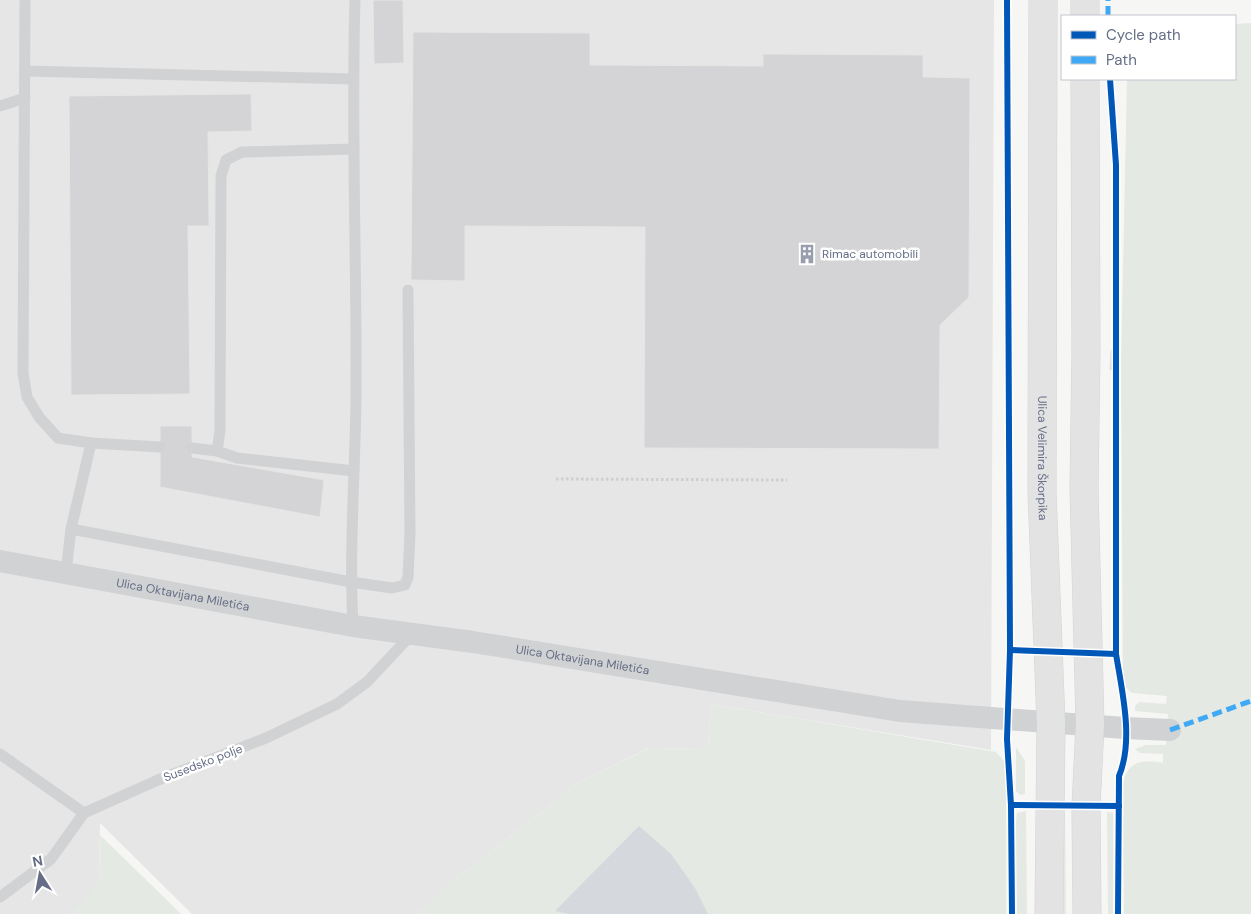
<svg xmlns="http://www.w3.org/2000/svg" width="1251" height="914" font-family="'DM Sans',sans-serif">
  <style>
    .built { fill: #e6e6e7 }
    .green { fill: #e4e9e3 }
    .water { fill: #d5d9de }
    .building { fill: #d4d4d6; stroke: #e5e5e4 }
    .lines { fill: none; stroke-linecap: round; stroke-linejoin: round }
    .secondary-casing { stroke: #d3d4d6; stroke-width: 29 }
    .path { stroke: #cecfd0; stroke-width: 3; stroke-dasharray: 2.5 2.5; stroke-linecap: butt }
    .service { stroke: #d1d2d3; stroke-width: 11 }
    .minor { stroke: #d1d2d3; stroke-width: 22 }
    .secondary { stroke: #e3e3e4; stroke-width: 28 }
    .quiet { stroke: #3fa9f5; stroke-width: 5; stroke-dasharray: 10 5; stroke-linecap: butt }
    .cycleway-casing { stroke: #fff; stroke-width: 9 }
    .cycleway { stroke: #0057b8; stroke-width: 6 }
    .labels { text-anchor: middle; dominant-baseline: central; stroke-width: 5; stroke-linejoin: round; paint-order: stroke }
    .poi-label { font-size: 12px; fill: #656e86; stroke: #fff; text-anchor: start }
    .street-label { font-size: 12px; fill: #656e86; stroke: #fff }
  </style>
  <rect width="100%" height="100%" fill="#f6f6f5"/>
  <path class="built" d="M0,0h994l-3,750 -280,-46 -3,45 -59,-1 -70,34 -126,99 -35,33h-226l-92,-91 -1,62 -28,29h-71z"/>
  <g class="green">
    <path d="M1251,23v891h-127l-1,-132c6,-22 21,-23 40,-19v-9l-23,-1 -5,-4 11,-4h20l2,-31 -33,-3v-5l4,-4 27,2 1,-8 -35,-3 -9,-8 -2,-320 6,-286h108v-55z"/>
    <path d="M711,704l285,48 8,9 2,7v146h-588l35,-33 126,-99 71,-34 58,1z"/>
    <path d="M1016,747l9,14v33l-5,1 -4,-4z"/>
    <path d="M1026,811l1,103h-10l-1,-91 1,-10z"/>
    <path d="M1060,812l5,1 1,101h-5z"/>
    <path d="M1107,812l6,1v101h-5z"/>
    <path d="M100,835l81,79h-110l28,-29z"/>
  </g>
  <path class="water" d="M639,826l32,28 24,34 13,26h-139l-14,-3z"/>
  <g class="building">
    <path d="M373,0h30l1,63 -30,1z"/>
    <path d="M413,32l177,1v32l173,1v-12l160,1v22l47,1 -1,219 -29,28 -1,124 -295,-1 1,-221 -180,-1v55l-54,-1z"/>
    <path d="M251,94l1,37 -44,1 1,94h-21l2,168 -119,1 -2,-299z"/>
    <path d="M1111,350h6l-1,20h-6z"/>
    <path d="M160,426h32v31l132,23 -4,37 -160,-30z"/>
  </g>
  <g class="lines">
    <defs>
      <g id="secondary">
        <path id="s2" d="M1043,0l-1,492 9,231 -2,191"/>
        <path d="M1085,0v16"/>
        <path d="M1085,79l1,272 -2,137 6,237 -4,81 1,108"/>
      </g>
    </defs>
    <use href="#secondary" class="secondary-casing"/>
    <path class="path" d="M556,479l231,1"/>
    <g class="service">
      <path d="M25,0l-2,373 4,24 12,20 19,21 33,5 -20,86 -5,43"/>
      <path d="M25,71l328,8"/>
      <path d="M0,106l25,-8"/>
      <path d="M91,443l69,4"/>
      <path d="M192,448l25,3 20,7 117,13"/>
      <path d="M217,451l3,-20 1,-255 5,-16 16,-8 112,-3"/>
      <path d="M71,529l280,53 41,6 13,-3 3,-8 2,-43 -2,-244"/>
      <path d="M353,626c-4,-76 2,-152 3,-228 1,-133 -5,-265 -1,-398"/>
      <path d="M0,754l84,59"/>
      <path d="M0,897l51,-38 33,-46 74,-33 108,-42 71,-34 30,-22 45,-48"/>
    </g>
    <path class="minor" id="s1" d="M0,561l353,65 120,16 427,69 225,17 45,2"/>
    <use href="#secondary" class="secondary"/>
    <g class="quiet">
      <path d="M1108,16v-16"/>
      <path d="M1170,730l81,-29"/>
    </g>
    <defs>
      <g id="cycleway">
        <path d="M1007,0l3,650 -3,89 4,66 1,109"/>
        <path d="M1110,79l6,86v489c6,37 18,86 3,122l-1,138"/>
        <path d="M1010,650l106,4"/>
        <path d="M1011,805l108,1"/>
      </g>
    </defs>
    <use href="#cycleway" class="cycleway-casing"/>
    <use href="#cycleway" class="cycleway"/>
  </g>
  <defs>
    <symbol id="building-bare" viewBox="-9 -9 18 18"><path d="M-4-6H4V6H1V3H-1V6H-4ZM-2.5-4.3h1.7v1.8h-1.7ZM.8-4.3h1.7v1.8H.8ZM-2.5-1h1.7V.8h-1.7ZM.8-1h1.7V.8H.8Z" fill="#989ead" stroke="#fff" stroke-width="2.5" paint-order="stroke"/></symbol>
  </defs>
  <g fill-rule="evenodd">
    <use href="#building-bare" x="793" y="240" width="28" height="28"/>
  </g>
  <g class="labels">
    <g class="poi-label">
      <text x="822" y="254">Rimac automobili</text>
    </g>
    <g class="street-label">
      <text stroke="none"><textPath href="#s2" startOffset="458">Ulica Velimira Škorpika</textPath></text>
      <text stroke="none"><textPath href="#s1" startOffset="186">Ulica Oktavijana Miletića</textPath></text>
      <text stroke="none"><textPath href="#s1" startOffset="591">Ulica Oktavijana Miletića</textPath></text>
      <text transform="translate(203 763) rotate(-21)">Susedsko polje</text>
    </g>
  </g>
  <rect x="1061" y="15" width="175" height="65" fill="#ffffff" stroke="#c1c5cf"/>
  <rect x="1071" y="31" width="25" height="8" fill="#0057b8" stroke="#c1c5cf"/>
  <text x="1106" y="40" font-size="15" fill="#656e86">Cycle path</text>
  <rect x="1071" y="56" width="25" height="8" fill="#3fa9f5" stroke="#c1c5cf"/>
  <text x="1106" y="65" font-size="15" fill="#656e86">Path</text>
  <g transform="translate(40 874) rotate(349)" stroke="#ffffff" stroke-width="4" paint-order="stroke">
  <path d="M0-4L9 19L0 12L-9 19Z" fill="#656e86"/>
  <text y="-8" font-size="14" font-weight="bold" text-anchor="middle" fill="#656e86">N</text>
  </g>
</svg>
